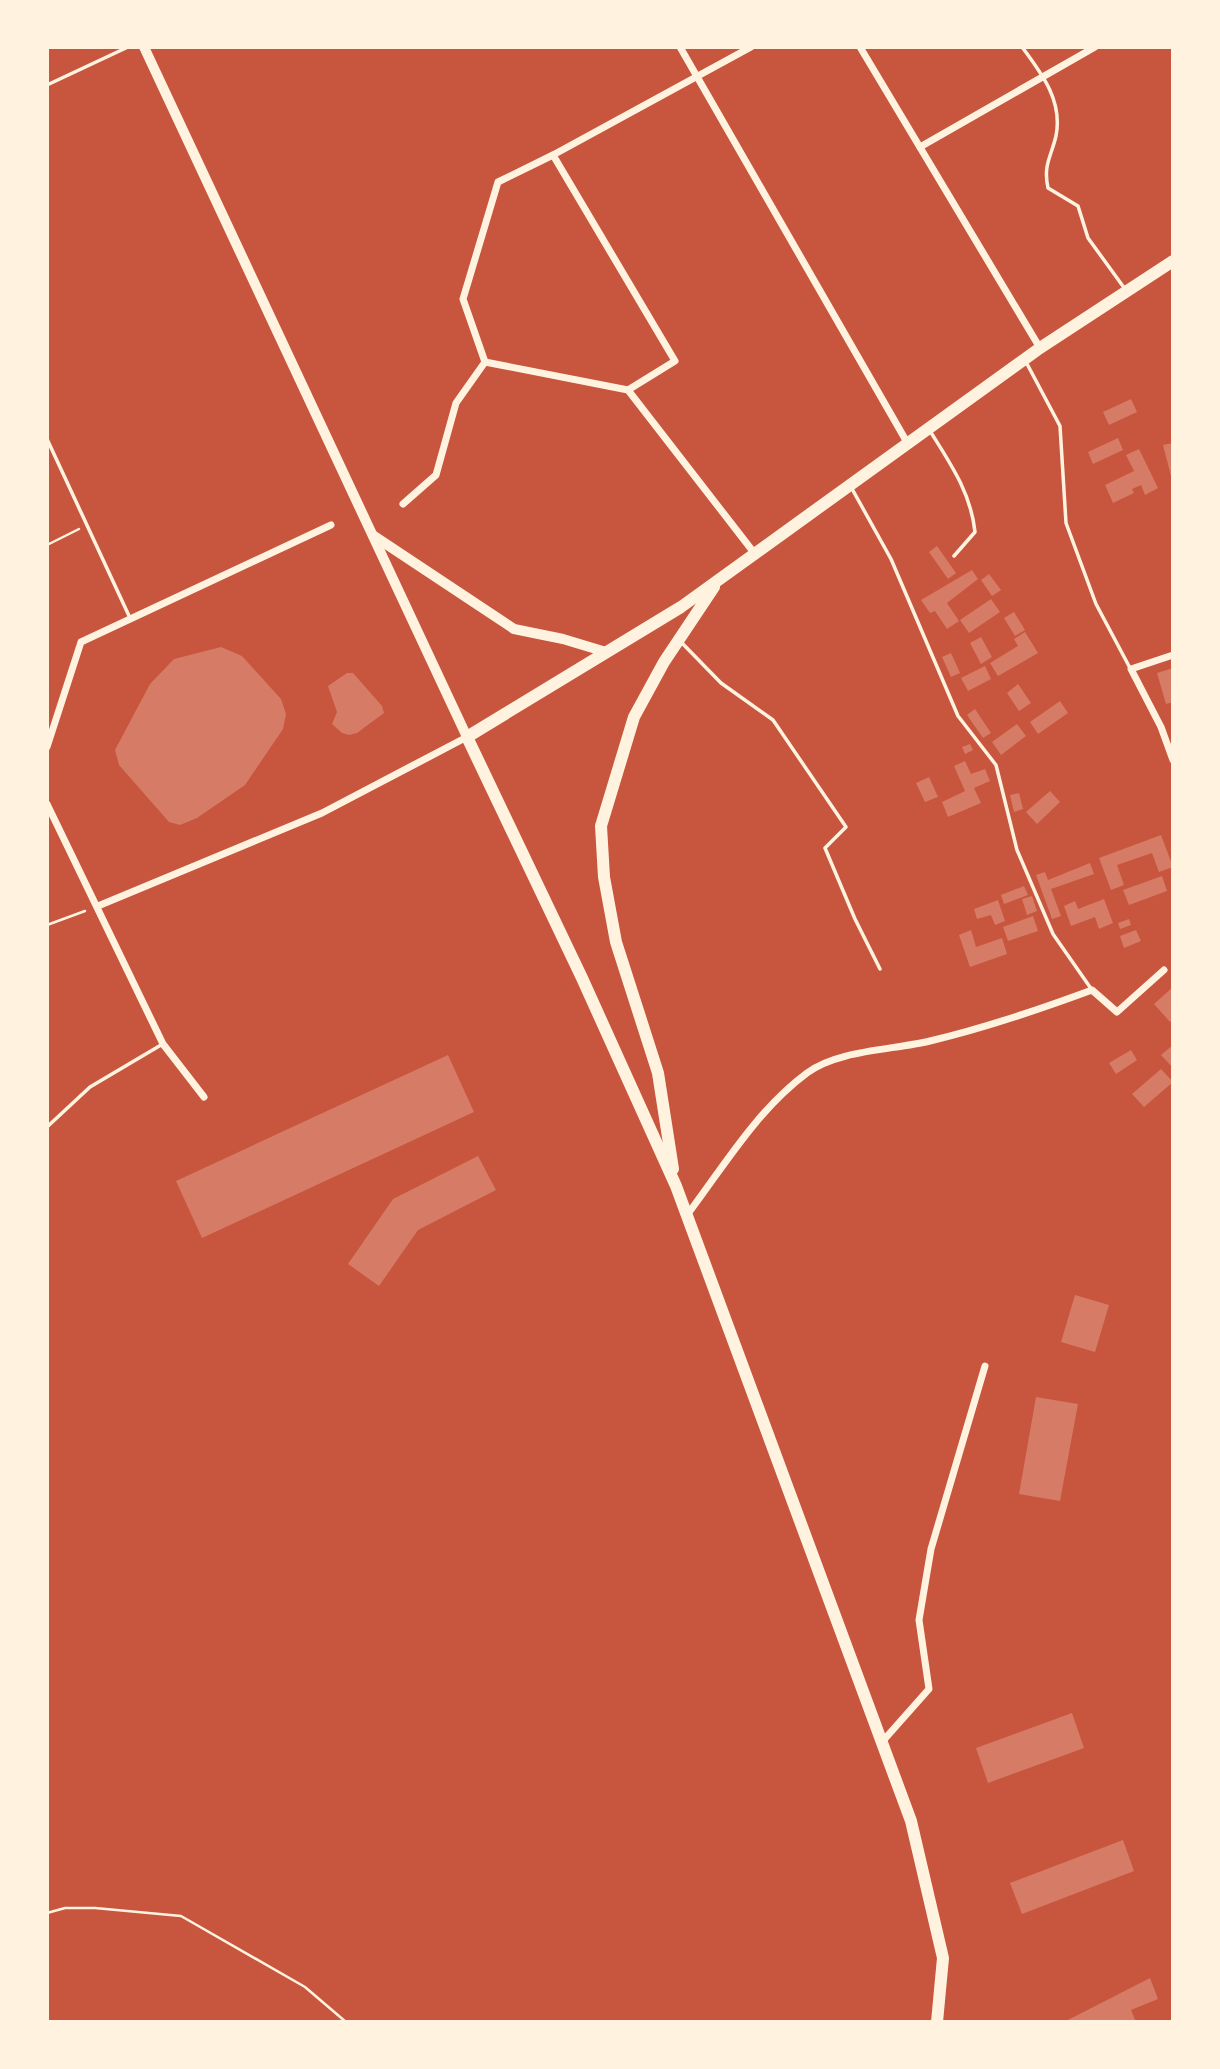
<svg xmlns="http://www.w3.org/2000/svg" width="1220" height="2069" font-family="'Times New Roman',serif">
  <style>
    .building { fill: #d67c66 }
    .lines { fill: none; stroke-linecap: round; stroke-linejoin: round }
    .path { stroke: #fff3e0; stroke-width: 2.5 }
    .service { stroke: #fff3e0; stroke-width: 3.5 }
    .minor { stroke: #fff3e0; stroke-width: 7 }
    .secondary { stroke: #fff3e0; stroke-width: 10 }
    .primary { stroke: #fff3e0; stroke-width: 12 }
  </style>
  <rect width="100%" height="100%" fill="#c8553d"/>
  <g class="building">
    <path d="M1131,399l6,13 -28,13 -6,-13z"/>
    <path d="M1118,438l5,12 -30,14 -5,-12z"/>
    <path d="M1173,443v37h-1l-9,-35z"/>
    <path d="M1139,449l19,39 -13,7 -4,-10 -9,4 2,4 -21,10 -8,-18 29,-14 -8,-16z"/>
    <path d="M937,546l19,27 -8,6 -19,-27z"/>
    <path d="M972,570l6,9 -31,24 12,18 -12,8 -12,-18 -5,2 -9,-13z"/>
    <path d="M989,574l12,16 -9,6 -11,-16z"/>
    <path d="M991,599l9,13 -31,21 -9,-13z"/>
    <path d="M1014,612l11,18 -10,6 -11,-18z"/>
    <path d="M1025,632l13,21 -40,23 -8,-13 28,-17 -4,-7z"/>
    <path d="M981,637l11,20 -11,7 -11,-21z"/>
    <path d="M221,647l21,9 39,43 5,15 -3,15 -38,56 -48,33 -17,7 -11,-3 -50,-57 -4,-15 35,-66 24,-25z"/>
    <path d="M951,653l9,20 -9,4 -9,-20z"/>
    <path d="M985,666l6,13 -23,12 -7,-13z"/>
    <path d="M1173,668v34l-7,2 -9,-31z"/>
    <path d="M347,673h6l29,33 2,7 -27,20 -8,2 -7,-2 -10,-9 5,-12 -9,-26z"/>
    <path d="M1018,684l13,19 -12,8 -12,-18z"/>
    <path d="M1060,701l8,12 -30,21 -8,-12z"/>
    <path d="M975,709l16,24 -8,5 -16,-23z"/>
    <path d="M1017,724l9,12 -25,19 -9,-13z"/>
    <path d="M970,744l3,6 -8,4 -3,-7z"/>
    <path d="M965,761l6,13 14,-5 5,12 -16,7 7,15 -33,14 -6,-15 23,-11 -11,-25z"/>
    <path d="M929,777l9,20 -13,5 -9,-19z"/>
    <path d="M1050,791l10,11 -23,22 -11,-12z"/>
    <path d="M1019,793l4,16 -9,3 -4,-17z"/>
    <path d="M1161,835l12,32 -14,5 -7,-19 -35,12 7,20 -13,5 -12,-32z"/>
    <path d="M1090,863l4,11 -43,15 10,27 -9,3 -16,-44 9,-3 3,8z"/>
    <path d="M1162,876l5,15 -38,14 -6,-15z"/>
    <path d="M1024,886l4,9 -24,9 -3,-9z"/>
    <path d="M1032,896l5,15 -10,4 -5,-16z"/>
    <path d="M1104,899l9,24 -14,6 -4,-12 -24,9 -7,-20 11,-5 3,8z"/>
    <path d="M998,900l7,21 -10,4 -4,-10 -14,4 -3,-10z"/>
    <path d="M1033,916l5,15 -30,10 -5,-14z"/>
    <path d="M1129,919l2,6 -11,4 -2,-6z"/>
    <path d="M971,930l5,17 26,-9 5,16 -37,13 -11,-32z"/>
    <path d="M1136,930l5,11 -17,7 -4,-12z"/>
    <path d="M1173,987v32l-3,3 -16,-18z"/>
    <path d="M1173,1045v23l-12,-13z"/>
    <path d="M1131,1050l6,10 -21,14 -7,-11z"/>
    <path d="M448,1055l26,57 -272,126 -26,-57z"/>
    <path d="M1161,1069l12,13 -29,25 -12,-13z"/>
    <path d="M478,1156l18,34 -78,40 -39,56 -31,-22 45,-65z"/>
    <path d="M1075,1295l34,10 -14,47 -34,-10z"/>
    <path d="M1036,1397l42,7 -18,97 -41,-7z"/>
    <path d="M1072,1713l12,35 -96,35 -12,-35z"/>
    <path d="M1123,1840l11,31 -112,43 -12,-31z"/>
    <path d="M1150,1978l8,21 -27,11 5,12h-72z"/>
  </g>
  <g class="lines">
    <g class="path">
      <path d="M47,545l32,-16"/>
      <path d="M47,925l38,-14"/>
      <path d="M47,1913l18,-5h30l86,8 124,71 41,35"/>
    </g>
    <g class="service">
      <path d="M1022,47c20,27 41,54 34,89 -5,21 -13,29 -8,52l30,18 10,32 37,51"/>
      <path d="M47,85l81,-38"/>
      <path d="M1026,362l34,64 6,97 30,81 34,64"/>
      <path d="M930,431c20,32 41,62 45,101l-21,24"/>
      <path d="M47,439l83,179"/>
      <path d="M851,487l40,72 67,157 38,49 21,85 36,84 39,56"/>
      <path d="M680,641l41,42 52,37 73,107 -21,21 30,71 25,50"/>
      <path d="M47,1127l43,-40 71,-42"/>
    </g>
    <g class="minor">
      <path d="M680,47l228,397"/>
      <path d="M860,47l180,301"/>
      <path d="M920,147l175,-100"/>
      <path d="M485,362l-22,-63 35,-117 55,-27"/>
      <path d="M628,390l47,-29 -122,-206 198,-108"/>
      <path d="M403,504l33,-29 20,-72 29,-41 143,28 127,164"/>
      <path d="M1173,655l-42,14 30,58 12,33"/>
      <path d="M47,747l34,-105 250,-117"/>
      <path d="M47,804l116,240 41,53"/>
      <path d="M98,906l224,-93 145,-76"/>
      <path d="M687,1215c37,-49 70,-105 120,-142 30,-23 86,-23 123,-32 55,-13 108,-31 162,-51l25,22 47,-42"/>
      <path d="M882,1742l47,-53 -10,-69 12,-71 54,-183"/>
    </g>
    <g class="secondary">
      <path d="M144,47l323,690"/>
      <path d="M374,536l140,93 49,10 43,13"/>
    </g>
    <g class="primary">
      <path d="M673,1169l-15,-96 -42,-131 -12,-65 -3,-51 33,-109 30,-55 50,-75"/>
      <path d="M937,2022l6,-64 -32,-137 -235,-635 -94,-208 -115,-241 214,-130 359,-259 133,-87"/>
    </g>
  </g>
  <rect width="1220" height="2069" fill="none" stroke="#fff3e0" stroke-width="98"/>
</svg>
